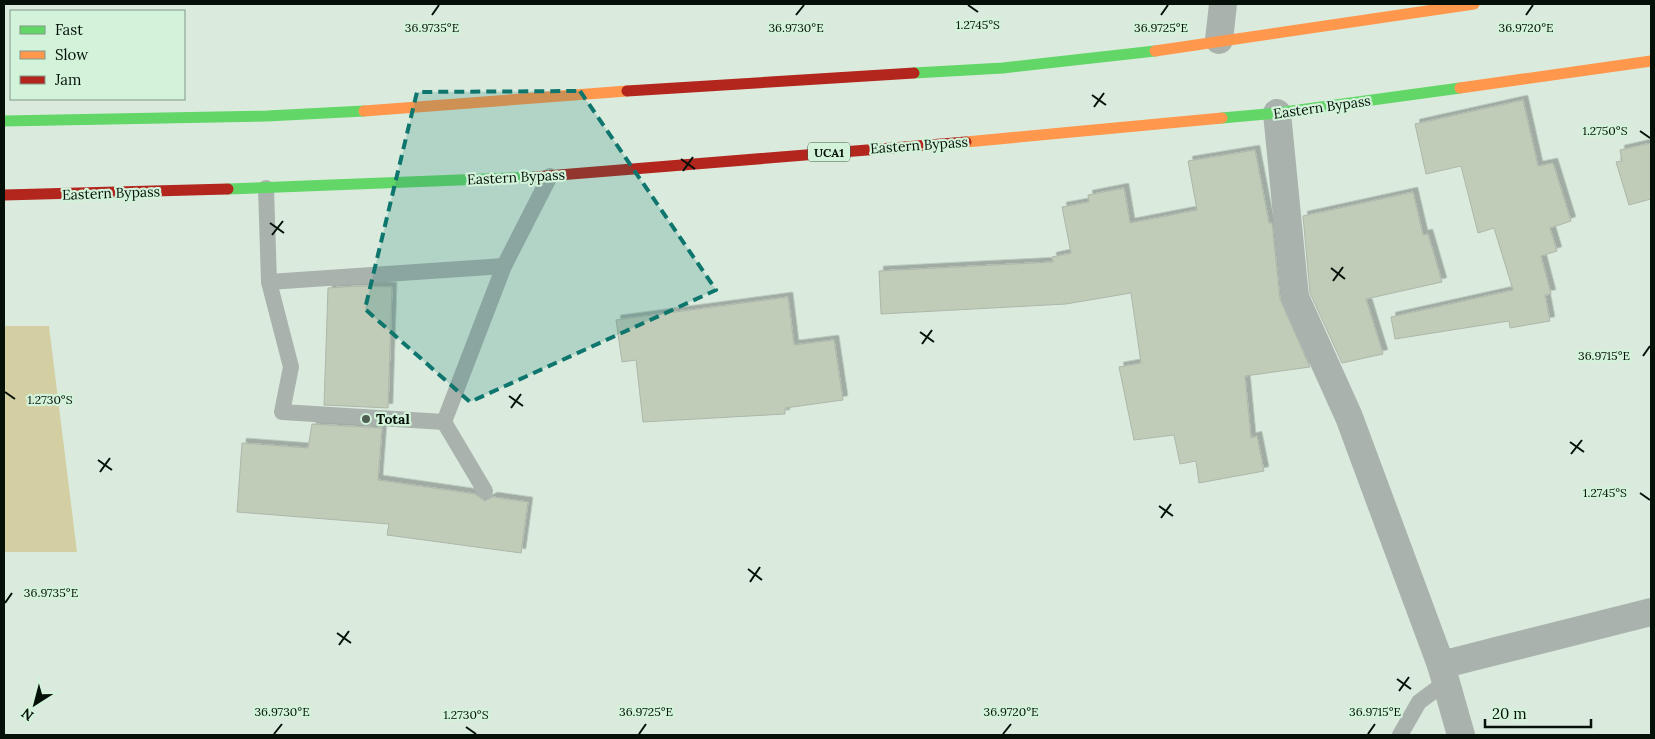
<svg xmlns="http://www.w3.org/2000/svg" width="1655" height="739" font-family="Lora,serif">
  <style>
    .green { fill: #d4cea3 }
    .building { fill: #c0cbb8; stroke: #adb7aa; filter: url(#shadow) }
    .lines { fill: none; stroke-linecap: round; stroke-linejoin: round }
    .lane { stroke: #aab2ae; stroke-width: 16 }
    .street { stroke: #aab2ae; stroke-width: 28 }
    .fast { stroke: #63d668; stroke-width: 11 }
    .slow { stroke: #ff974d; stroke-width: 11 }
    .jam { stroke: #b3261e; stroke-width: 11 }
    .marked { fill: #0f766e; fill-opacity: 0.2; stroke: #0f766e; stroke-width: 4; stroke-dasharray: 10 6; stroke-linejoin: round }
    .ticks { fill: none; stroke: #051008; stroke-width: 2 }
    .poi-dot { fill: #505d53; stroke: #d2f3da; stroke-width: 2 }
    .labels { text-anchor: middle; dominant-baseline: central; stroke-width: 4.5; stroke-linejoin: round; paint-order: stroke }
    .shield { fill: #d2f3da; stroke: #425447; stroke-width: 1 }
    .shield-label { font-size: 12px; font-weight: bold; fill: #051008 }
    .street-label { font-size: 14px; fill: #051008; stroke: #d2f3da }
    .poi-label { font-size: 14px; font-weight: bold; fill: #051008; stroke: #d2f3da; text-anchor: start }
    .ticks-label { font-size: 12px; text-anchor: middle; fill: #051008; stroke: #d2f3da; stroke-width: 4.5; stroke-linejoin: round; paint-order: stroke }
  </style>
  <defs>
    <filter id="shadow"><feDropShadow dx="4.5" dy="-4.5" stdDeviation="0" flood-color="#0004"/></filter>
  </defs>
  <rect width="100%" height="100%" fill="#daebde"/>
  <path class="green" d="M4,326h45l28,226h-73z"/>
  <g class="building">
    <path d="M1523,100l15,66 15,-3 18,58 -21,7 7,23 -16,5 10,38 -6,1 5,26 -40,7 -1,-7 -114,18 -4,-22 122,-27 -19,-62 -16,5 -17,-67 -35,8 -11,-50z"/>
    <path d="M1651,143v56l-22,6 -13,-43 6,-1 -2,-11z"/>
    <path d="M1255,150l14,73h3l8,76 30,68 -65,9 6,62 6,-2 7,35 -65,12 -3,-22 -16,3 -6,-29 -40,5 -15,-73 22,-4 -10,-70 -65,11 -185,10 -2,-43 174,-9 -1,-5 19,-4 -9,-46 27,-5 -1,-7 36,-7 6,35 67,-13 -9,-49z"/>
    <path d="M1413,192l10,43 5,-1 14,48 -76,17 17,55 -41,9 -32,-70 -7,-77z"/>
    <path d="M358,286l34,1 -4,121 -64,-3 4,-117z"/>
    <path d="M788,297l6,48 40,-5 9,60 -58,8v6l-142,8 -7,-62 -14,2 -6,-42z"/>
    <path d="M312,424l70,4 -4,52 97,14 10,7 8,-4 35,5 -7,51 -134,-18 2,-11 -152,-12 5,-69 66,5z"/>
  </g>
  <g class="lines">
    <g class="lane">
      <path d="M266,188l3,94 22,85 -9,45 162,10 60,-156 46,-90"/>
      <path d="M269,282l235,-16"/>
      <path d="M444,422l41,69"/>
      <path d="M1400,735l19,-33 27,-20"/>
    </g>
    <g class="street">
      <path d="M1219,40l4,-36"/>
      <path d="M1277,113l18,184 54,120 92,248 20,70"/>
      <path d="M1441,665l210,-53"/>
    </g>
    <g class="fast">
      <path d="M914,73l89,-5 152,-17"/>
      <path d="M1222,118l55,-5 183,-25"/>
      <path d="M4,121l263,-5 97,-5"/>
      <path d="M228,189l306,-12"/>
    </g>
    <g class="slow">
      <path d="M1155,51l319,-47"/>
      <path d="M1460,88l191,-27"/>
      <path d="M364,111l263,-20"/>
      <path d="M966,142l256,-24"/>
    </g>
    <g class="jam">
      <path d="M627,91l287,-18"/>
      <path d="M534,177l432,-35"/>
      <path d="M4,195l224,-6"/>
    </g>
  </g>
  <path class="marked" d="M580,91l136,199 -246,112 -105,-93 52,-217z"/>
  <path class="ticks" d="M968,5l10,7M432,15l7,-10M796,15l8,-10M1161,15l7,-10M1526,15l7,-10M1092,95l14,10M1094,107l10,-14M1640,131l10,7M681,159l14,10M683,171l10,-14M270,223l14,10M272,235l11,-14M1331,268l14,11M1333,281l10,-14M920,332l14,10M922,344l10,-14M1643,356l7,-10M5,392l10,7M509,396l14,10M511,408l10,-14M1570,442l14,10M1571,454l11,-14M98,460l14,10M100,472l10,-14M1640,493l10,7M1159,506l14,10M1161,518l10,-14M748,569l14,11M750,582l10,-15M5,603l7,-10M337,633l14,10M339,645l10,-14M1397,679l14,10M1399,691l10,-14M466,727l10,7M274,734l8,-10M639,734l7,-10M1003,734l8,-10M1368,734l7,-10"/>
  <circle class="poi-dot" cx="366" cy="419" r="5"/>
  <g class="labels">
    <rect class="shield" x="808" y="142.5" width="42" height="19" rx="4"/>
    <g class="shield-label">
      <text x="829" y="152">UCA1</text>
    </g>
    <g class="street-label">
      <text transform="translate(1322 107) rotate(-8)">Eastern Bypass</text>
      <text transform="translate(919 145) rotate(-4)">Eastern Bypass</text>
      <text transform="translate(516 177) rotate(-3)">Eastern Bypass</text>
      <text transform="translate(111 193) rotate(-2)">Eastern Bypass</text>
    </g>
    <g class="poi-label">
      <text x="376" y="419">Total</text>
    </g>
  </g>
  <g class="ticks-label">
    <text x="978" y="29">1.2745°S</text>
    <text x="432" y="32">36.9735°E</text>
    <text x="1526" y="32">36.9720°E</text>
    <text x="796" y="32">36.9730°E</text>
    <text x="1161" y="32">36.9725°E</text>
    <text x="1605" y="135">1.2750°S</text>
    <text x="1604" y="360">36.9715°E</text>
    <text x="50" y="404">1.2730°S</text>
    <text x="1605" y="497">1.2745°S</text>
    <text x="51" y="597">36.9735°E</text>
    <text x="282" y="716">36.9730°E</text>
    <text x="646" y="716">36.9725°E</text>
    <text x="1011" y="716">36.9720°E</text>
    <text x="1375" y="716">36.9715°E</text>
    <text x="466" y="719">1.2730°S</text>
  </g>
  <rect width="1655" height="739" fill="none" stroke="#051008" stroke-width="10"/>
  <rect x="10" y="10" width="175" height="90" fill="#d2f3da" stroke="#809886"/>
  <rect x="20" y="26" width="25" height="8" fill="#63d668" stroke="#809886"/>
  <text x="55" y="35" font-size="15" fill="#051008">Fast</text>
  <rect x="20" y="51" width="25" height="8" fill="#ff974d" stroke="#809886"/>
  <text x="55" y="60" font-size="15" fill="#051008">Slow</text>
  <rect x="20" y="76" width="25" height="8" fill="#b3261e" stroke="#809886"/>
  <text x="55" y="85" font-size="15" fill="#051008">Jam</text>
  <g transform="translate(35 704) rotate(216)" stroke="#d2f3da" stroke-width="4" paint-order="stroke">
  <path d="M0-4L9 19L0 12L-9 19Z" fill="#051008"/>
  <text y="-8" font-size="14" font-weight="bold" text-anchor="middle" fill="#051008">N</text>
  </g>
  <path d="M1485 719v8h106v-8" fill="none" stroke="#051008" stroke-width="2.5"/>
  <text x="1492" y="719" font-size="15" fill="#051008" stroke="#d2f3da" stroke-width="4" paint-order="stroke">20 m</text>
</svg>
